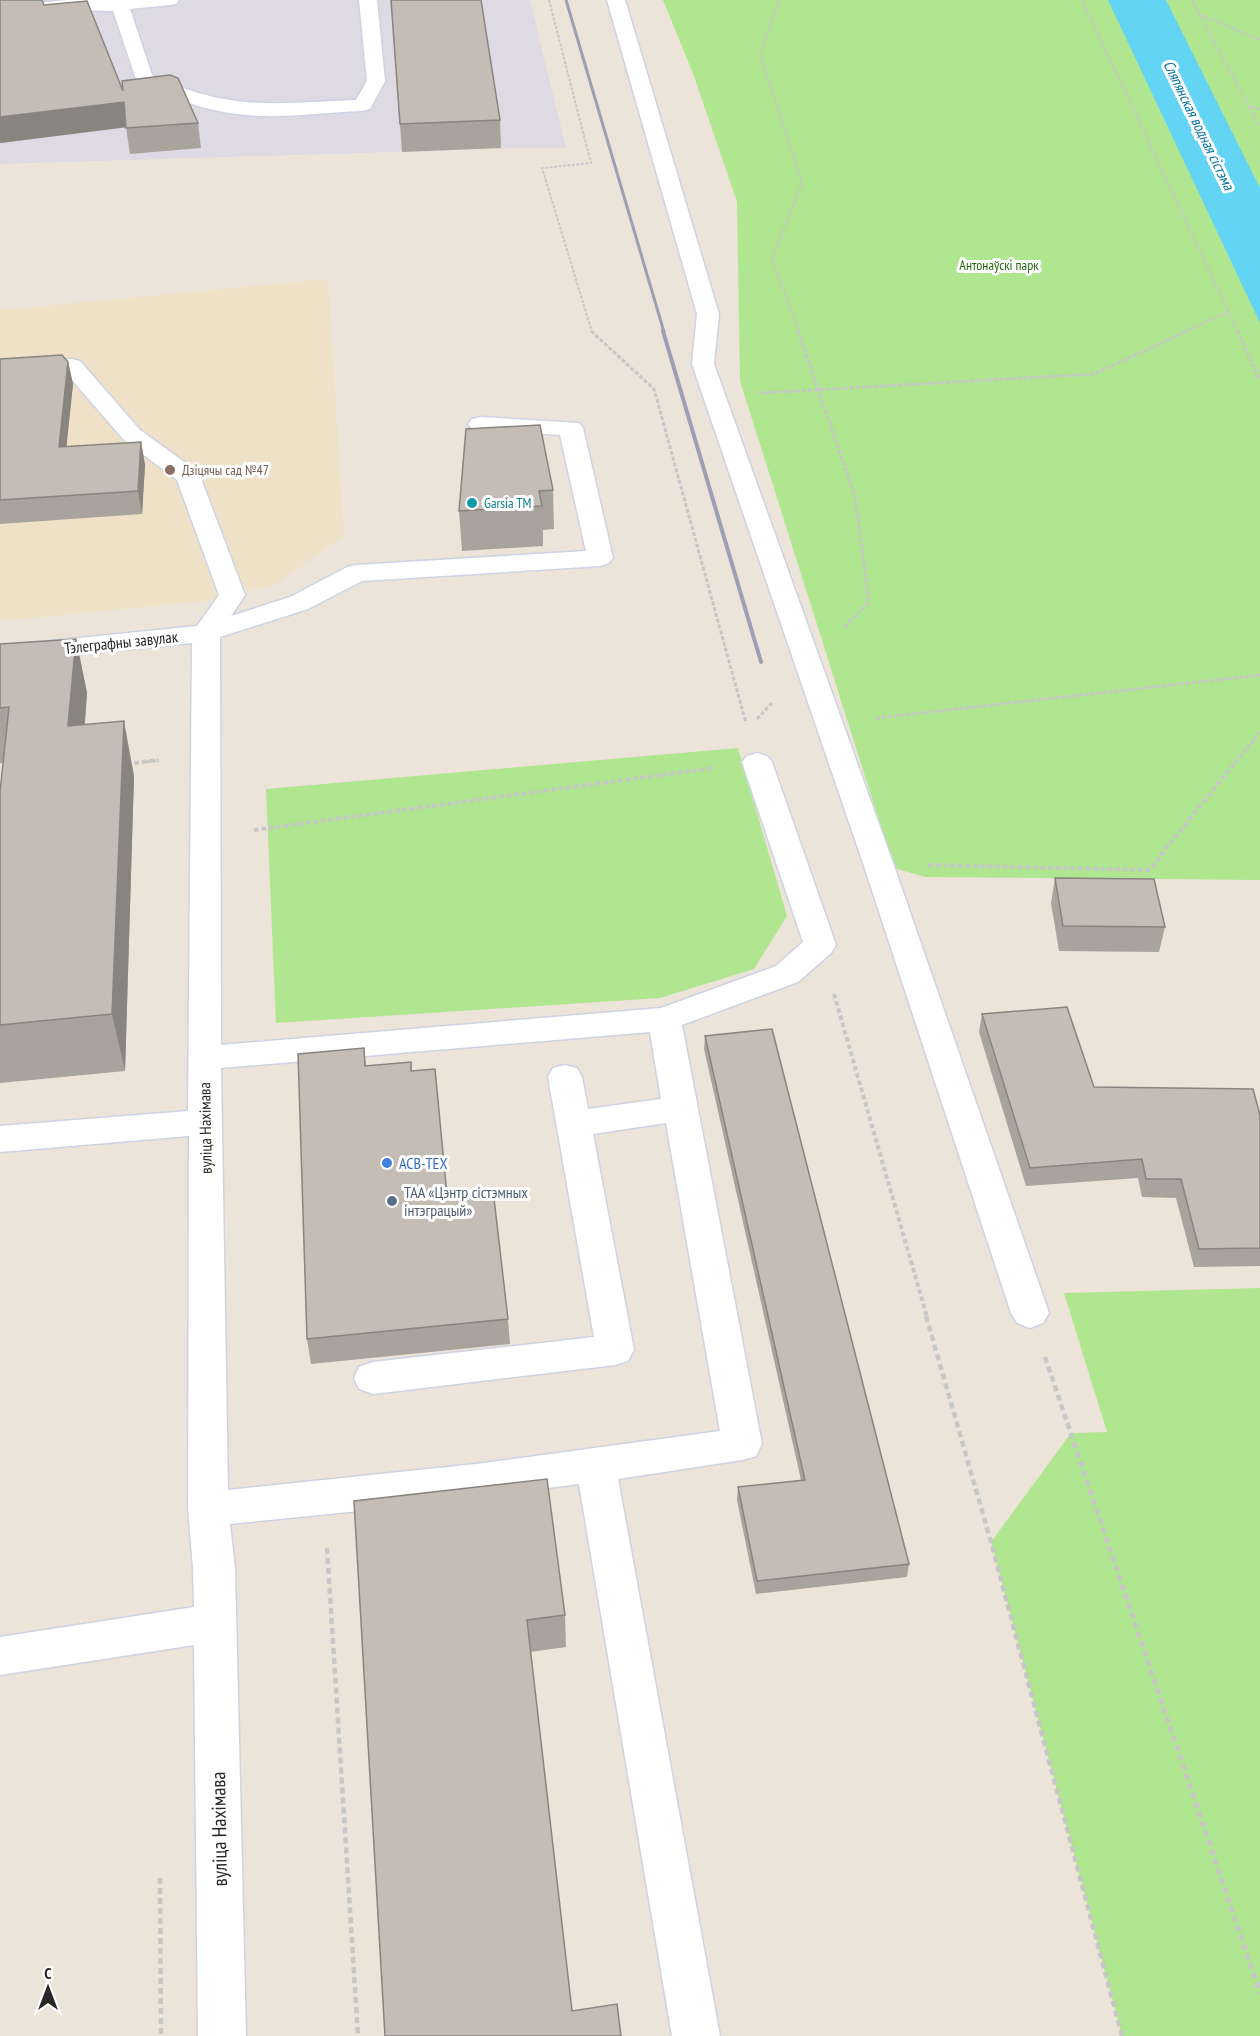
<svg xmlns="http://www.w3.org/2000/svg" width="1260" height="2036" font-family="'PT Sans Narrow',sans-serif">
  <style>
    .industrial { fill: #dddae4 }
    .education { fill: #efe1c7 }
    .green { fill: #b1e691 }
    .water { fill: #64d4f5 }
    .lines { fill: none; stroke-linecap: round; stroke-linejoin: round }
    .minor-casing { stroke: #ced3e3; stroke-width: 3 }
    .path-far3 { stroke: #c7c7c7; stroke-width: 2; stroke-dasharray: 3 1.5; stroke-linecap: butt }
    .path-far2 { stroke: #c7c7c7; stroke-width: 3; stroke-dasharray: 4 2; stroke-linecap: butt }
    .path-far1 { stroke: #c7c7c7; stroke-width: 4; stroke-dasharray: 4.5 3; stroke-linecap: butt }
    .path { stroke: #c7c7c7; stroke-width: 4.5; stroke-dasharray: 6 4; stroke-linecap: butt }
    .minor { fill: #fff; fill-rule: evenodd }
    .rail-far1 { stroke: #9ca0b4; stroke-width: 3 }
    .rail { stroke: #9ca0b4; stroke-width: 4 }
    .wall { fill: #a8a39d }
    .shaded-wall { fill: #88847f }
    .building { fill: #c3bdb6; stroke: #88847f; stroke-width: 1.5 }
    .education-dot { fill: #8d6e63; stroke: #fff; stroke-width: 2 }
    .culture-dot { fill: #0f9aa8; stroke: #fff; stroke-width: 2 }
    .shop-dot { fill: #3f7fe0; stroke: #fff; stroke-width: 2 }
    .service-dot { fill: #5c6f8a; stroke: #fff; stroke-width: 2 }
    .labels { text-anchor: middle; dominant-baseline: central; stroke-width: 6; stroke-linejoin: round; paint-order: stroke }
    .far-park-label { font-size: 14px; fill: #296915; stroke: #fff }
    .far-education-label { font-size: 14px; fill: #785e54; stroke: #fff; text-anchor: start }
    .far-culture-label { font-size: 14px; fill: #0d838f; stroke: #fff; text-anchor: start }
    .far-water-label { font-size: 15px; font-style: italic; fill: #0570a0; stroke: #fff }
    .street-label { font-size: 16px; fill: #282828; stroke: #fff }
    .shop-label { font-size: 16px; fill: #366cbe; stroke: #fff; text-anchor: start }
    .service-label { font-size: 16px; fill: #4e5e75; stroke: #fff; text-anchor: start }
    .near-street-label { font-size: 20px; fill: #282828; stroke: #fff }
  </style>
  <rect width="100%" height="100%" fill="#ece3d9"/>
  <path class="industrial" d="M0,0h530l36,148h-49l-517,16z"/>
  <path class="education" d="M328,279l16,256 -69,50 -71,16 -204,20v-311z"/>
  <g class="green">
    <path d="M663,0h597v880l-335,-3 -31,-9 -154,-487 -3,-179 -43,-126z"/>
    <path d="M738,748l49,168 -33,53 -94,29 -384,25 -10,-234z"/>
    <path d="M1260,1288v748h-138l-131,-494 80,-109 36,-1 -43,-139z"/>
  </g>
  <path class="water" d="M1108,0h58l94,188v135z"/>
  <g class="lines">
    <defs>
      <g id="minor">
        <path d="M66,0h113l-3,4 -6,1 -40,4 22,66c79,37 122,28 204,25l11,-19 -8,-81h18l8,81 -15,28 -7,2c-34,1 -68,6 -102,5 -43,-1 -85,-15 -124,-34l-24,-71 -45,-1 -68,7v-10z"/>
        <path d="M607,0h18l94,314 -5,50 179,499 156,450 -6,10 -13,5 -13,-5 -6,-10 -148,-450 -171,-499 5,-50z"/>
        <path d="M72,359l8,2 60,69 57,41 3,5 45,119 -14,21 59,-19 57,-30 9,-2 230,-14 -26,-116 -88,-6 -4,-5 4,-5 8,-2 99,6 4,5 30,130 -4,5 -9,3 -238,15 -54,28 -88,28 1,408 440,-37 115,-42 27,-24 -61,-180 5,-6 10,-3 10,3 5,6 64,183 -5,8 -33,29 -116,43 80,419 -6,12 -14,4 -124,19 102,557h-48l-93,-552 -170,22 -179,18 5,44 11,468h-48l-4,-391 -194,30v-38l194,-30 -1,-39 -5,-59 1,-373 -189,16v-26l188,-15 4,-468 -192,19v-16l197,-20 22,-31 -42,-115 -53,-40 -58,-67 -66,4v-14zM650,1032l11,67 -73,10 -6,-32 -5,-9 -12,-3 -12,3 -5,9 46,260 -221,25 -14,5 -5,11 5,11 14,5 242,-29 13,-4 6,-11 -41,-216 73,-11 54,308 -244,33 -248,26 -7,-422z"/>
      </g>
    </defs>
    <use href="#minor" class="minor-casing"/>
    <g class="path-far3">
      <path d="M549,0l42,163 -49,5 50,164"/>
      <path d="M779,0l-19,54 42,129 -30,76 27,73"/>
      <path d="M1082,0l156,332"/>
      <path d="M1192,0l68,127"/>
      <path d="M1199,14l61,26"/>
      <path d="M1249,106l11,3"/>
      <path d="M1184,332l44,-20"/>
    </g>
    <g class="path-far2">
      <path d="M591,331l63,58 92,334"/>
      <path d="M798,331l57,166 14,105 -25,26"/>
      <path d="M1237,331l23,49"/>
      <path d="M760,393l334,-19 93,-43"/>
      <path d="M876,718l384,-43"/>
      <path d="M757,719l15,-16"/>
      <path d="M146,762l13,-2"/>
      <path d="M1236,762l24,-30"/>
    </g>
    <g class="path-far1">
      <path d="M127,764l31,-4"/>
      <path d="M254,830l459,-62"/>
      <path d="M928,865l221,5 88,-110"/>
      <path d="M834,994l93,323"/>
    </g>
    <g class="path">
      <path d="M926,1316l65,226 131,494"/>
      <path d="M1045,1357l215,636"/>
      <path d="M327,1548l31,488"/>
      <path d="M160,1878l1,158"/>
    </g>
    <use href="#minor" class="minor"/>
    <path class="rail-far1" d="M566,0l98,332"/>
    <path class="rail" d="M663,331l98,331"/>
  </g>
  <g class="wall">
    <path d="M391,0l109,120 1,28 -99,4z"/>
    <path d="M44,5l79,86 75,32 3,25 -71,6 -4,-27 -126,16z"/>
    <path d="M0,359l68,3 5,22 -7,63 75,-5 4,23 -3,49 -142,10z"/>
    <path d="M466,429l87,61 1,39 -11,1v16l-81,5 -3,-40z"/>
    <path d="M76,639l11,54 -2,31 49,52 -9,295 -125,12v-291l3,-29h-3v-119z"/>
    <path d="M1055,878l110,49 -6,25 -100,-1 -8,-48z"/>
    <path d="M982,1014l112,73 166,28v151l-66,1 -18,-69 -34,-1 -4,-19 -112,8 -47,-154z"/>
    <path d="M705,1036l204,528 -2,13 -151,17 -19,-94 1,-13 63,-7 -97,-431z"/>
    <path d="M364,1048l2,18 45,-4 1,9 35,124 61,124 2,25 -199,20 -4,-25z"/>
    <path d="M547,1479l18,136 1,32 -36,5 -145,384z"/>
  </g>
  <g class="shaded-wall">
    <path d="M124,102l4,25 -128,16v-26z"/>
    <path d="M68,362l5,22 -9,86 -5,-23z"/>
    <path d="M141,442l4,23 -3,49 -4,-23z"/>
    <path d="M76,639l11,54 -7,88 -12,-55z"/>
    <path d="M124,721l10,55 -9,295 -13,-57z"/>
  </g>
  <g class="building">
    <path d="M0,0h42l2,5 43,-4 36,90 -1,-10 48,-6 8,3 20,45 -72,5 -2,-26 -124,15z"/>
    <path d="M391,0h90l19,120 -100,4z"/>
    <path d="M62,355l6,7 -9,85 82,-5 -3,49 -138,9v-141z"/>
    <path d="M540,425l13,65 -14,1 3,15 -83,5 7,-82z"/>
    <path d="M76,639l-8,87 56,-5 -12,293 -112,11v-233l9,-85 -9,1v-64z"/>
    <path d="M1055,878l99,1 11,48 -102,-1z"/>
    <path d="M1067,1007l27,80 159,2 7,26v133l-61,1 -18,-70h-35l-4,-20 -112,9 -48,-154z"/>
    <path d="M772,1029l137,535 -152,17 -19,-94 67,-7 -100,-444z"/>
    <path d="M364,1048l1,18 46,-4v9l24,-2 12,126 46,-5 15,129 -201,20 -9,-285z"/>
    <path d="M547,1479l18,136 -38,5 45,391 45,-7 4,32h-236l-31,-535z"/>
  </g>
  <circle class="education-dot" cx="170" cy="470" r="6"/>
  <circle class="culture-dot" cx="472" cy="503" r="6"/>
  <circle class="shop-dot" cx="387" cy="1163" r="6"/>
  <circle class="service-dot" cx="392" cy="1201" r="6"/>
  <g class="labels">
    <g class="far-park-label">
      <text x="999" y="265">Антонаўскі парк</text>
    </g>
    <g class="far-education-label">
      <text x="182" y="470">Дзіцячы сад №47</text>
    </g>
    <g class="far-culture-label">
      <text x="484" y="503">Garsia TM</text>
    </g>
    <g class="far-water-label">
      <text transform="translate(1199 125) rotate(64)">Сляпянская водная сістэма</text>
    </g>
    <g class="street-label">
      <text transform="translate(121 642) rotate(-6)">Тэлеграфны завулак</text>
      <text transform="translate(205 1128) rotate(-91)">вуліца Нахімава</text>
    </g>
    <g class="shop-label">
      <text x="399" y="1163">ACB-TEX</text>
    </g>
    <g class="service-label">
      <text x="404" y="1192">ТАА «Цэнтр сістэмных<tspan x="404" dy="18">інтэграцый»</tspan></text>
    </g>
    <g class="near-street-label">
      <text transform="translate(219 1829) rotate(-91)">вуліца Нахімава</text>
    </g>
  </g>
  <g transform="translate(48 1988)" stroke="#ffffff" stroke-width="4.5" paint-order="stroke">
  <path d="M0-4.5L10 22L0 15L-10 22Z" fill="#282828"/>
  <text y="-9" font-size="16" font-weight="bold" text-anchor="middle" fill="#282828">С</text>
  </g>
</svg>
